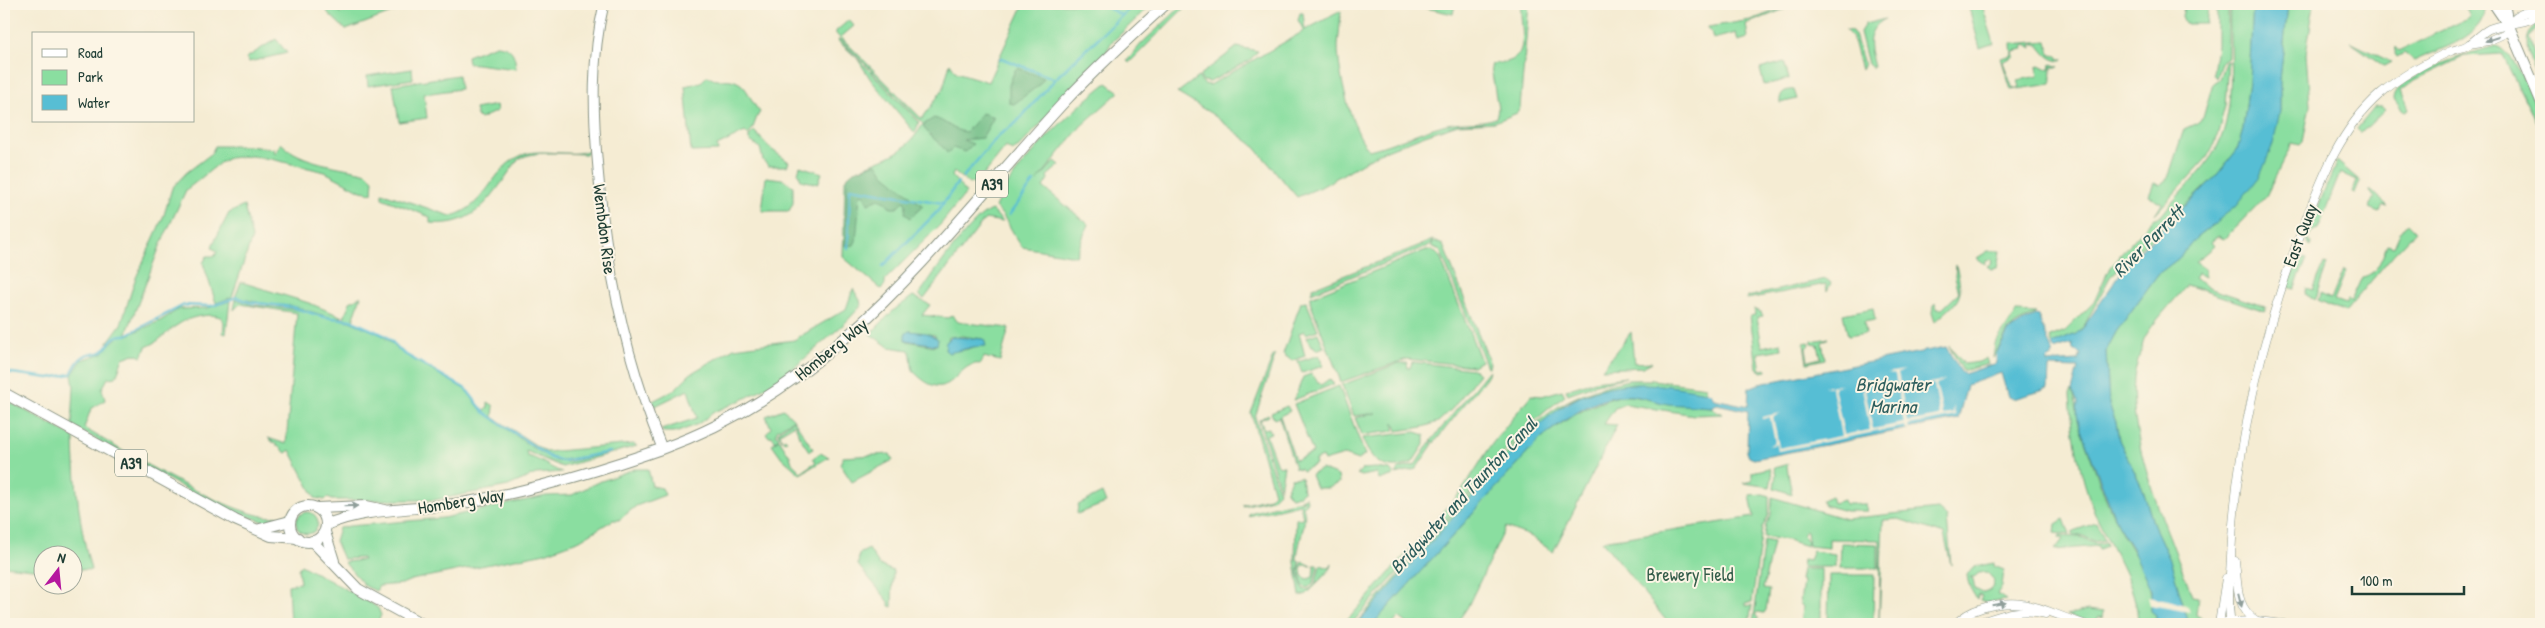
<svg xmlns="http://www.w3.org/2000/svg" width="2545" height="628" font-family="'Patrick Hand',sans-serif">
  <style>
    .green { fill: #8adea0; stroke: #548e6a; fill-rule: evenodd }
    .forest { fill: #6fbd86; stroke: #477d5d }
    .water { fill: #57bed4; stroke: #3b7e84 }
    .pier { fill: #f5ecd3 }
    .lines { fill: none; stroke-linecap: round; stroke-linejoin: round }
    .stream { stroke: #57bed4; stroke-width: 2.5 }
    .tertiary-casing { stroke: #8a9484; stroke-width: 9 }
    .secondary-casing { stroke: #8a9484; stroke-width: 11 }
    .primary-casing { stroke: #8a9484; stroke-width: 12 }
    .tertiary { stroke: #fff; stroke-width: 8 }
    .secondary { stroke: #fff; stroke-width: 9 }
    .primary { stroke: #fff; stroke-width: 10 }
    .oneway { fill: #8f9e9a }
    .labels { text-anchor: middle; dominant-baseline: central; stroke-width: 4; stroke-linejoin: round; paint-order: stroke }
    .shield { fill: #fcf5e5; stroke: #617469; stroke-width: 1 }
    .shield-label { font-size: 16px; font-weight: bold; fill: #1f3d34 }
    .street-label { font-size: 18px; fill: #1f3d34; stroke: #fcf5e5 }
    .park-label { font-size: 18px; fill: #345d4a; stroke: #fcf5e5 }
    .water-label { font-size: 19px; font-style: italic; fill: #2d5d5c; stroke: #fcf5e5 }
  </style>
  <rect width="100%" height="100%" fill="#fcf5e5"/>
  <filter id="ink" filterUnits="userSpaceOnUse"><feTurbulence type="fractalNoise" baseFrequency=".02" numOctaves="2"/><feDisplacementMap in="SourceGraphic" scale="10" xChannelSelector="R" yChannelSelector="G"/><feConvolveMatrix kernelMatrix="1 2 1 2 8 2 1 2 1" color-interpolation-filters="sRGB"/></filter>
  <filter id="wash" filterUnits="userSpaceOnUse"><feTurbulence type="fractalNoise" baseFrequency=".0096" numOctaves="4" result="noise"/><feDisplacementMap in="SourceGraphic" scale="20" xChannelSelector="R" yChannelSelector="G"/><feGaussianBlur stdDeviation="1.12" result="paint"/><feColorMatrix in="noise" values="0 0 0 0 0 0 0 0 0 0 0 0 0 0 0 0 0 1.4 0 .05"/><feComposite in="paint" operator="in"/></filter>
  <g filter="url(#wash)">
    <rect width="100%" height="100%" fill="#f5ecd3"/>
    <g class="green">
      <path d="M325,4h7l9,9 23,-9h51l-69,26 -18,-17z"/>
      <path d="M1024,4h128l-41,39 -8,15 -84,89 -7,4 -6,-4 -27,34 -10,3 -15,-12 -2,4 14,17 -26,32 -55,55v5l-4,4 -38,-32 2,-78c31,-25 54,-14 78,-55l-87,-90v-3l13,-11 5,6 -13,11 81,82 21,-30 7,-26 6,9 32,10z"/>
      <path d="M1184,4h4l-59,59 -2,-2 15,-18z"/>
      <path d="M1406,4h49l-2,10 -40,-9 -4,2z"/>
      <path d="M1521,4h8l-9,104 -3,5 -22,9 -37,2 -33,11 -46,18 -58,34 -24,10 -44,-52 -41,-31 -35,-21 21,-16 6,7 6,1 94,-54 -6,-11 2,-7h3l2,17 36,-19c-1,12 -2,24 -3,35 0,27 13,84 31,104 25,-6 49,-18 74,-25 18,-5 36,-1 53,-7l2,-9 -7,-42 1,-3c7,-1 14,-1 20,-4 18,-9 7,-41 9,-56z"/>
      <path d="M1794,4h4l-52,20 2,14 -10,3 -2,-8 -23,6 -2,-8h-2l-1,-4 43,-7z"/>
      <path d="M2217,4h11v54l-7,5 -5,15 -3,-5 4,-28z"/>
      <path d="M2230,4h23l-4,78 -6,47 -6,21 -21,26 -106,101 -27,51 -7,6 -24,10 -2,-7 15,-6 29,-29 16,-35 12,-14 31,-34 8,-3c18,-24 42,-43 56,-69 21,-40 11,-99 13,-143z"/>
      <path d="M2288,4h26l-8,50 4,51 -7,37 -3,3 -8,-2 -26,53 -42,43 -6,-3 -7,6 3,4 -19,16 10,7v8l-7,-4 -4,5 15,10 57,19 -1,4 -78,-26c-10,13 -40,43 -44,57 -2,10 -8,25 -9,36 -6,71 35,153 58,218l6,1 -2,18 10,5 -5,4h-12l-19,-64 -16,-34 -12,-39 -23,-47 -3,-18 -7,-17 -3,-54 10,-19 42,-58 21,-16 17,-20 18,-14 66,-113v-31z"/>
      <path d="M2464,4h20c5,33 -46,45 -70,57l-10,-8 -7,4 -2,-3 1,-7 3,4 71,-34z"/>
      <path d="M1982,5l12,38 -14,5 -11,-40z"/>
      <path d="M2184,7l24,2 -2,15h-21l-3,-7z"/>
      <path d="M1885,19c-21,12 -16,28 -11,48h-3l-3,-3 -8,-32 5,-8z"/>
      <path d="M2541,21l-12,18 7,21 -3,1 8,18v6c-9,-22 -26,-47 0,-64z"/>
      <path d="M1845,30l7,1 3,4 9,29 -3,6 -9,-33z"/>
      <path d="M276,39l11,14 -38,9 -3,-4z"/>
      <path d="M839,39l80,83 -4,11 -44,-53 -14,-22 -19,-17z"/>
      <path d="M2047,41l3,14 8,1v3h5l-1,2c-12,0 -18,-8 -24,-17h-7l1,4 -6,-4 -3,2 1,3 -11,2 1,5 -11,6 10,27 7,-2 -2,-7 21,-4 -2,-10 3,-1 10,5 1,-6 8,3h-7l-1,17 -40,6 -10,-32 11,-3 -1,-11z"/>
      <path d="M2350,42l41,20 -7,4z"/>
      <path d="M496,45c16,1 19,9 20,24l-48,-6 -1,-7z"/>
      <path d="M2496,46c19,2 45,68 45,86l-39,-78 -37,2 -50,24 -14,11 7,18 -3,2 -3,-1 -8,-11c0,-24 82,-48 102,-53z"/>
      <path d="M1237,47l21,4 -8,9 -40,22 -7,-1 -4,-5z"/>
      <path d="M2228,61l-3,45 -10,38 -11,17 -49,53 7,-11 -13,-7 5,-13 6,2 8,-7 16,-49 13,-6 6,-5 10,-35 6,-4 6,-17z"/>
      <path d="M1784,62l5,17 -25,6 -4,-16z"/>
      <path d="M412,69l1,10 -45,7 -1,-10z"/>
      <path d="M458,75l2,14 -36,5 3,24 -28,4 -6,-37z"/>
      <path d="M707,76c13,8 16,1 28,5 14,5 15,21 25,31 -6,8 -5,16 -12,23l-3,-3 -28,14 1,5 -27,1 -6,-66 16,-4z"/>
      <path d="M1107,83l12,9 -38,34 -44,55 18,-20 5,4 -13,11 1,3 -5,8 45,37 -12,32 -54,-9c-10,-14 -15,-29 -27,-40 19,-42 75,-95 112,-124z"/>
      <path d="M1794,90l3,9 -17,4c-1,-10 5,-14 14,-13z"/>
      <path d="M496,105l1,6 -17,8 -3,-3 -2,-7z"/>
      <path d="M2375,107h7l3,3 -24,23 -4,-4z"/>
      <path d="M754,131l17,18 18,13 -2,4h-19l-5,-6 -3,-12 -11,-8v-4z"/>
      <path d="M281,143c20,21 60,23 86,30l6,6 -1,14 -11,-2 -36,-19 -54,-13 -20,-3 -22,2 -8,4 -35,28 -26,56 -34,89h-5l-14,8 14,-19 14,-44 29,-65 8,-27 14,-15 25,-19 4,-8h33l26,3 1,5z"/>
      <path d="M589,150l-3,4c-14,0 -59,-5 -69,7 -24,32 -39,67 -87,62v-6l-48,-19v-5l4,1 65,22c36,-9 40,-47 69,-60 20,-10 51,3 69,-6z"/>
      <path d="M2337,161l23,20 -5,13 -3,-1 5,-13 -17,-7 -22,56c-6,1 -8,5 -11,11l5,3 -1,4 -6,-9z"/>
      <path d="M800,166l22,7 -4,11 -17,-4 -3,-7z"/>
      <path d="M766,177l16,2 11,7v17l-4,8h-27z"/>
      <path d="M2369,190h1l18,16 -5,-1 -4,7 -10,-4 5,-11z"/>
      <path d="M244,206l8,32 -20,59 -16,6 -13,-40 4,-7h8l2,-5 -5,-3 1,-4 16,-31z"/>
      <path d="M992,210l11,12 -18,-3 -61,80 -5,-4c11,-17 56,-82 73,-85z"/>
      <path d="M2408,223l8,8 -23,24 -48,57 -27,-12 2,-6 11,5 12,-29 3,1 -12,29 11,4 2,-4 4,1 11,-24c15,-2 20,-19 25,-32l7,2 6,-14z"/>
      <path d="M1433,240l-3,5 -119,48 2,-5z"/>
      <path d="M1434,241l9,4 47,118 -1,4h-2l-47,-117 -9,-4z"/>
      <path d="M1426,250l8,1 6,6 41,104 -8,5 -66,-7 -66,23 -31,-80 1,-5z"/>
      <path d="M1988,251h12l-3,17 -6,1 -4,-3 5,-3 -1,-4 -5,1 -1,4 -8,-6z"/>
      <path d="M2303,258l4,1 -13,30 -6,-2 8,-24z"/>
      <path d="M2324,264l3,1 -12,34 -10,-5 2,-6 6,2z"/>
      <path d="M1956,265c8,36 5,33 -21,57l-3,-9 1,-8 2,-2 1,6h6l17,-16 -4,-17z"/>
      <path d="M1826,279l5,4 -4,8 -1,-7 -79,15v-2z"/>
      <path d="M241,282l68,21 34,14 -11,1 -39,-12 -28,-2 -30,-7z"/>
      <path d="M853,289l7,11 1,6 -16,17 -50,44 -22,16 -27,15 -32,14 -16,12 -20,8h-15l-2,-2 36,-12 -9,-28 -37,18 -2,-5 25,-13 16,-16 44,-26 60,-8 52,-31z"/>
      <path d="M361,296l-8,25 -9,-3 6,-16z"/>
      <path d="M913,296l17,9 -8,10 26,3 4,-3 6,7 51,6 -9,33 -16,-4 -3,7c-26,-4 -29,45 -66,9 -5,-5 -2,-16 -6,-23l-20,-3 -19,-13 24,-24zM909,331l26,4v11l-28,-5zM962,336l22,3c-9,11 -25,13 -39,11l4,-13z"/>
      <path d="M236,299l17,6 40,4 56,12 33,14 20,18 64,37 16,21 51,37 23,13 13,1 42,-10 -50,8 -10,-3 -67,-45 4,-5v-5l6,4 -1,11 53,35 87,-8 4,2 -75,21 -36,-16 1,5c14,3 22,12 35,16l-26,2 -28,12 -73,14h-104l-3,-3 -3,3 -10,-2 -25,-48 -4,3 -18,-15 18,6 11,-131 -57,-9 -6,6z"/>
      <path d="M230,301l-4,33 -3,-1 1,-10 -2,-5c-10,-6 -33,-1 -43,6 -12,7 -19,18 -33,23l-4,10 -8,-3 -11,4 -7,19 -8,1 -6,11 3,11 -14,9 -7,19c34,20 159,97 194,88l-12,6 -46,-14 -148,-82 2,-40 -2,-11 10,-15 21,-7 6,-8 10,-9 9,-1 32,-14 19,-12 29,-1z"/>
      <path d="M1306,301l12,29 -12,4 -1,-3 -6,2 6,23 -13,5 -9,-7 18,-52z"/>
      <path d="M1873,308l2,12 -11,2 2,11 -18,3 -5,-22z"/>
      <path d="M1754,309l7,3 2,4 -6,1 5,30 19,-4 1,6 -24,4 3,17 6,-1v2l-5,1 -5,-4 -7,-52 5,-1z"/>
      <path d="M2016,312l20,1 -27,16 -16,29 2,-14z"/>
      <path d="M1631,332l3,31 18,-1 -9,5 -41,2z"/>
      <path d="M1318,333l6,14 -8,3 -2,-4h-3l-4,-9z"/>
      <path d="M1829,338l-7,4 3,17 -18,4 -3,-20 5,-1 1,2 -4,4 2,13 13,-3 -3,-13 -6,-1v-3z"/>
      <path d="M1949,346l15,18 15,-2 7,-4 2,6 -25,7z"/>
      <path d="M1274,354l1,2 -20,61 24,75 -7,7 -29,7 -1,-1 27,-7 5,-5 -23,-80z"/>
      <path d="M1319,355l4,11 -21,7 -4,-11z"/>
      <path d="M1412,362l61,7 6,5 -27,35 -14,13 -15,5 -26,4 -3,-9v9l-32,4 -7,-17 21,-5 -22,3 -12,-31 57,-22h8l1,5h2z"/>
      <path d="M1489,370l-1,5 -54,68 -3,-2z"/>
      <path d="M1311,374l10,11 8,-6 5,5 -40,16 9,-23z"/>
      <path d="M1626,377l-30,7 -28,10 -2,-4 29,-9z"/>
      <path d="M1628,380h24l54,7v5l-78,-8 -38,8 -23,10 -41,35 -136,153 -35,34 170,-191c34,-31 58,-43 103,-53z"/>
      <path d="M1339,386l26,69 -7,5 -14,-5 -20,6 -2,-4 -7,3 1,4 -14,7 -1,-2 -6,-1 -16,-51 -5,2 -3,-6 16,-7 3,5 -10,5 15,44 18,-7 -19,-49z"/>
      <path d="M1562,390l3,6c-42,31 -63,59 -96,98 -39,44 -79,86 -118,130h-7l117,-132 31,-48 39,-49 11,1z"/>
      <path d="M2072,391c6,12 4,24 8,37 12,31 22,65 37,96 12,24 40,59 34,87l5,4v9h-18c0,-40 -29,-77 -44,-113 -15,-38 -21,-75 -24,-116z"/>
      <path d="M1619,396h14l26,6 52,5 11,7 -28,1 -69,-11 -10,4 -11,16 13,1 -64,127 -21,-15 -26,-10 -39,81 -11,16h-48l-9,-7 -6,7h-20l168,-186c25,-19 47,-33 78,-42z"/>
      <path d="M4,399l70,38c1,49 5,86 17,133l-18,-1 -1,-13h-30v14l-38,-4z"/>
      <path d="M783,409l11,10 -17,11 -1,4 3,4 -4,3 -3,-5 -3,1 -3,-4 5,-5 -5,-12z"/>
      <path d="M1268,414l1,2 -9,4 4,9 5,-1 2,5 -5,2 11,30 7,1 -4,23 -21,-69z"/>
      <path d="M794,420l19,29 -4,2 -10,-15 -4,-12 -15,9 2,7 3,-2 2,2 -3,2 -6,-8 1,-3z"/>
      <path d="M1416,432l9,3v8l-13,20c-26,11 -41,-1 -50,-25z"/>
      <path d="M779,439l11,17 2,7 9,9 15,-10 -3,-4 7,-5 9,4 -29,17 -18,-16 -10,-14z"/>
      <path d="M1430,442l3,2 -17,25 -20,5 2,-5 17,-4z"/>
      <path d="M890,454l3,6 -41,22 -12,-18 3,-7z"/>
      <path d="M1788,464l-1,3 5,27 -18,-6 2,-13 -2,-7z"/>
      <path d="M1375,468l15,2 4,5 -15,5 -2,-7 -16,3 -4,-2 5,-5z"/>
      <path d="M1770,468l2,9 -2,10 -27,-4 9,-2v-9z"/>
      <path d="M634,469h14l4,17 10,2 3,7 -29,11 -17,14h-6l-33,20 -35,13 -134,27 -9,4 -23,2 -3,5 -11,-5 -21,-24 19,-2 -1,-2 -19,1 -8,-18 4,-13 10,-2 94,-8 103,-22 26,-1 24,-12z"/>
      <path d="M1321,469l17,7 1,7 -11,5h-12l-5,-13z"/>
      <path d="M1301,477l2,15 -5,4 -7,1 -5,-6 5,-13z"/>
      <path d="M1102,493l4,10 -29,11 1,-9z"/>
      <path d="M1763,494l6,2v18l-7,14 -10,74 -6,1v3l6,-1 -3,17 -10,2h-70l-67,-83 152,-24 -4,-22z"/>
      <path d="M1831,496l2,7 11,-3 1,4h20l2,7h-21l-22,-6 -2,-5z"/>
      <path d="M1306,497l1,4 -4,6c6,11 -6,38 -6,53l3,1 -2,11 5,17 6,1 7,-8 4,-17 10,3 2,-4 -1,4 -24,26 -7,2 -5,-34 1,-43 7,-1 -3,-14 -52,12 1,-3 52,-13 2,3 2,-2 -4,-2z"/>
      <path d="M1772,497l74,22 92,-10 9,8 4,48 -7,-31 -45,-15 -16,1 -4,104 1,-84 -51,-1v9l-20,-2 -2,-14 -2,-1 -3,4 6,6 -1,5 -20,-6 -23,-3 2,-13 5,-9z"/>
      <circle cx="307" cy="523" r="11"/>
      <path d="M2064,519l6,16 -15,-2 1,-9z"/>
      <path d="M2096,523l9,17 -12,2 -9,-6 -11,-1v-4z"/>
      <path d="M2060,535c8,3 12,1 20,2 12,2 7,10 26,5l1,4 -8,3 -1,-3 -43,4 8,-11 -4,-2z"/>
      <path d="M1764,540l9,2 -10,47 6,1 -3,20 -2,3 -6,-1 -3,2 4,4 -2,3 3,3h-7z"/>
      <path d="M1841,543l37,1v24h-38z"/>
      <path d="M869,549l10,16 14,6 -1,36 -3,-1v-4l-31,-37 1,-11z"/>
      <path d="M1813,551l22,3v13h-33l1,-8 6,1z"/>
      <path d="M1302,561l10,5 -9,-1 -2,4 1,7 6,3 5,-2 1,-12h4l-4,17 -6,6 -5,-2 -4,-15z"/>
      <path d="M1994,563v3l10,4 -2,16 -5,8 9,6 -16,3 -10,-3 2,-4 -3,-1 -2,4c-6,-8 -9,-15 -10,-24l6,-8zM1987,572l7,8c-1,8 -3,11 -11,13l-8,-4 -2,-10 -3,-2h4l5,-4z"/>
      <path d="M301,565l70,38 7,5 3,7 -4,9h-87l-2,-39 12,-2 -2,-14z"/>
      <path d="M1802,569h19v55h-20l2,-17 -3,-4 3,-22 -3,-1z"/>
      <path d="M1829,575h45l-1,49h-45z"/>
      <path d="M2088,610l15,2 -1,6 -4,-1 -1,5 8,2h-11l-27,-9z"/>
    </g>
    <g class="forest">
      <path d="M1018,68l26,10 -5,7 -25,19 -5,-1v-18l6,-15z"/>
      <path d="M982,113l12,4 -12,21 -19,2 10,4 -8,8 -12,-4 -6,5c-6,-11 -18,-15 -24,-28l11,-7c12,3 19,13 32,14z"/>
      <path d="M877,163l7,11 39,32 -13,12 -5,-5 1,-8 -2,-4 -7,7h-6l-5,-6 -7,-3 -11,5 -4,-10 -4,1 -4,46 -2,4 -9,1 2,-69 7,-6z"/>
    </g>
    <g class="water">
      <path d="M2253,4h35l-8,76v31l-7,33 -13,32 -24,30 -40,32 -17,20 -21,16 -42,58 -10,19 3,54 7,17 3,18 23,47 12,39 16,34 19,64h-33v-9l-5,-4v-21l-19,-42 -15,-24 -37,-97 -3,-12 1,-13 -6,-11 6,-23 -29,-1 -1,22 -35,10 -5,-2 -7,-24 -34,12 -9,34 -204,40 -5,-2 -2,-5 1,-41 -31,-7 -6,3c-14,-1 -29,-2 -43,-3 -11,-2 -22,-6 -34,-8 -34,-4 -68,23 -93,42l-168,186h-16l169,-187c61,-60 104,-60 185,-44l3,6 34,7 1,-18 10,-4 187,-37 15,25 3,2 33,-11 -1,-9 13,-23 26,-16 3,1 15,37 -2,5 -4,2v3l31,-2 3,-7 -8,-5 -1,-5 -18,6 -2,-6 24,-10 7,-6 44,-64 89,-88 21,-26 6,-21 6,-47z"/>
      <path d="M909,331l18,2 11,6 -1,6 -32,-5v-6z"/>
      <path d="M952,337l32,2 2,7 -13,1 -24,6 -4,-3 1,-8z"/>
    </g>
    <g class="pier">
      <path d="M1905,370l-7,3 9,49 33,-6 -6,-32h-9l21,-4 -10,4 7,31 10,-1v-9l2,11 -47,9 1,4h-3l-1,-3 -128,25 -1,-7 -8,2 7,-4 -5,-25 -8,2v-2l19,-4 -8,4 6,31 62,-12 -9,-49h-9l19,-3 -8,3 10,48 26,-5 -9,-50h-7l15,-3 -6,3 10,49 31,-6 -9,-49 -8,-1z"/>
      <path d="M2148,597l39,8 3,7 -40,-7z"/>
    </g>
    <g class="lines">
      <g class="stream">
        <path d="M1101,4l20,11"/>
        <path d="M1000,60l1,-2 54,21"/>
        <path d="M963,177l36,-42 17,-12 42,-47 76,-72"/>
        <path d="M1009,215l25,-33"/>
        <path d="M848,248l2,-60 93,15"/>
        <path d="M883,266l55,-55 20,-29"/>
        <path d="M4,372l45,6 22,-4c5,-9 8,-17 18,-20 4,-1 10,0 12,-2 10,-6 8,-18 25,-17l58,-30 28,1 25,-9 12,5 43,5 32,10 26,3 36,16 17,17 63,36 18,23 67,46 11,3 48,-9"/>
      </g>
    </g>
  </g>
  <g filter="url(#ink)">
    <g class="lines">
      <defs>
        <g id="tertiary">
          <path d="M2469,44l19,-3 18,-8c4,-18 18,-23 35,-22"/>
          <path d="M2235,561c3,23 0,47 22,60"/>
          <path d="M2226,622l31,-1 27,3"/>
          <path d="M1956,624c7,-9 16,-13 26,-16 46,-13 61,4 102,16"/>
          <path d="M1975,624c25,-8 44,-17 70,-10"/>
          <path d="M2219,624l7,-46"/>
          <path d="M2231,624c-4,-22 -1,-45 0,-68 5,-113 31,-220 71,-326 19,-50 37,-100 78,-136 21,-18 46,-32 71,-43 5,-2 12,-3 17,-6 8,-5 13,-12 21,-16 19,-8 38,-2 52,-18"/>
        </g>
        <path id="secondary" d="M604,4c-13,54 -11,110 -6,165 8,97 27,189 64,279"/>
        <g id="primary">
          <path d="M2494,4l13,19"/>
          <path d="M2504,4l4,20 33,77"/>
          <path d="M4,393l231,127 36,16 27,2"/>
          <circle cx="308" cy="524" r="18"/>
          <path d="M317,508l49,-2 19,4"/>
          <path d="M326,525c43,-19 95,-14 142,-23 66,-12 130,-31 193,-53 181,-64 281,-215 405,-349 32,-34 66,-65 100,-96"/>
          <path d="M260,529l30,-8"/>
          <path d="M325,532l9,29"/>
          <path d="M312,541l46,48 64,35"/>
        </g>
      </defs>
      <use href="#tertiary" class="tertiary-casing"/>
      <use href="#secondary" class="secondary-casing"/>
      <use href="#primary" class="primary-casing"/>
      <use href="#tertiary" class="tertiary"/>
      <use href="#secondary" class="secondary"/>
      <use href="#primary" class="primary"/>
    </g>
    <defs><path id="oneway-solid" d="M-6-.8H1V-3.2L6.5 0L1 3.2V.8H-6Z" transform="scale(1.25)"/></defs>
    <g class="oneway">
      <use href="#oneway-solid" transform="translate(2492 39) rotate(163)"/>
      <use href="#oneway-solid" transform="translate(351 506) rotate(-1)"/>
      <use href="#oneway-solid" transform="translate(2240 600) rotate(76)"/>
      <use href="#oneway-solid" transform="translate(1999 604) rotate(-10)"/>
    </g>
  </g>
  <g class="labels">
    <g class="shield">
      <rect x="976" y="170.5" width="32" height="27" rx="4"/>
      <rect x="115" y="449.5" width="32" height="27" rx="4"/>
    </g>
    <g class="shield-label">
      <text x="992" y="184">A39</text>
      <text x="131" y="463">A39</text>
    </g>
    <g class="street-label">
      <text transform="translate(605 229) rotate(83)">Wembdon Rise</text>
      <text transform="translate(2300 235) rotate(-69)">East Quay</text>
      <text transform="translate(831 349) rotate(-39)">Homberg Way</text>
      <text transform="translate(461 501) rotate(-9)">Homberg Way</text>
    </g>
    <g class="park-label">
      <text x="1690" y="574">Brewery Field</text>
    </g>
    <g class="water-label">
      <text transform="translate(2148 241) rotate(-45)">River Parrett</text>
      <text x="1893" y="384">Bridgwater<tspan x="1893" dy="22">Marina</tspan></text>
      <text transform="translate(1463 495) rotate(-47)">Bridgwater and Taunton Canal</text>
    </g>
  </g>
  <rect width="2545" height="628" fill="none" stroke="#fcf5e5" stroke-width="20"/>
  <rect x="32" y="32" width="162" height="90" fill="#fcf5e5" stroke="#a4ab9e"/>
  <rect x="42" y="49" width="25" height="8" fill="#ffffff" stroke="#a4ab9e"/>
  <text x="78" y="58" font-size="15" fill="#1f3d34">Road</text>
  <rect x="42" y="70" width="25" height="15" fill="#8adea0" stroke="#a4ab9e"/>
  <text x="78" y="82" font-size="15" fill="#1f3d34">Park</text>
  <rect x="42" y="95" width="25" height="15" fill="#57bed4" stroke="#a4ab9e"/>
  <text x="78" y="108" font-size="15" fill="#1f3d34">Water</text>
  <g transform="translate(58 570) rotate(16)"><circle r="24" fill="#fcf5e5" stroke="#a4ab9e"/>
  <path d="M0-4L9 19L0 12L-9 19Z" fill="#b5179e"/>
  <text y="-8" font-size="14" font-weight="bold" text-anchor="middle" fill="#1f3d34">N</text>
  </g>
  <path d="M2352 586v8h112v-8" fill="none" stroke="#1f3d34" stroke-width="2.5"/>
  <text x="2360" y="586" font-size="15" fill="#1f3d34" stroke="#fcf5e5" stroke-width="4" paint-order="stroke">100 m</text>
</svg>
